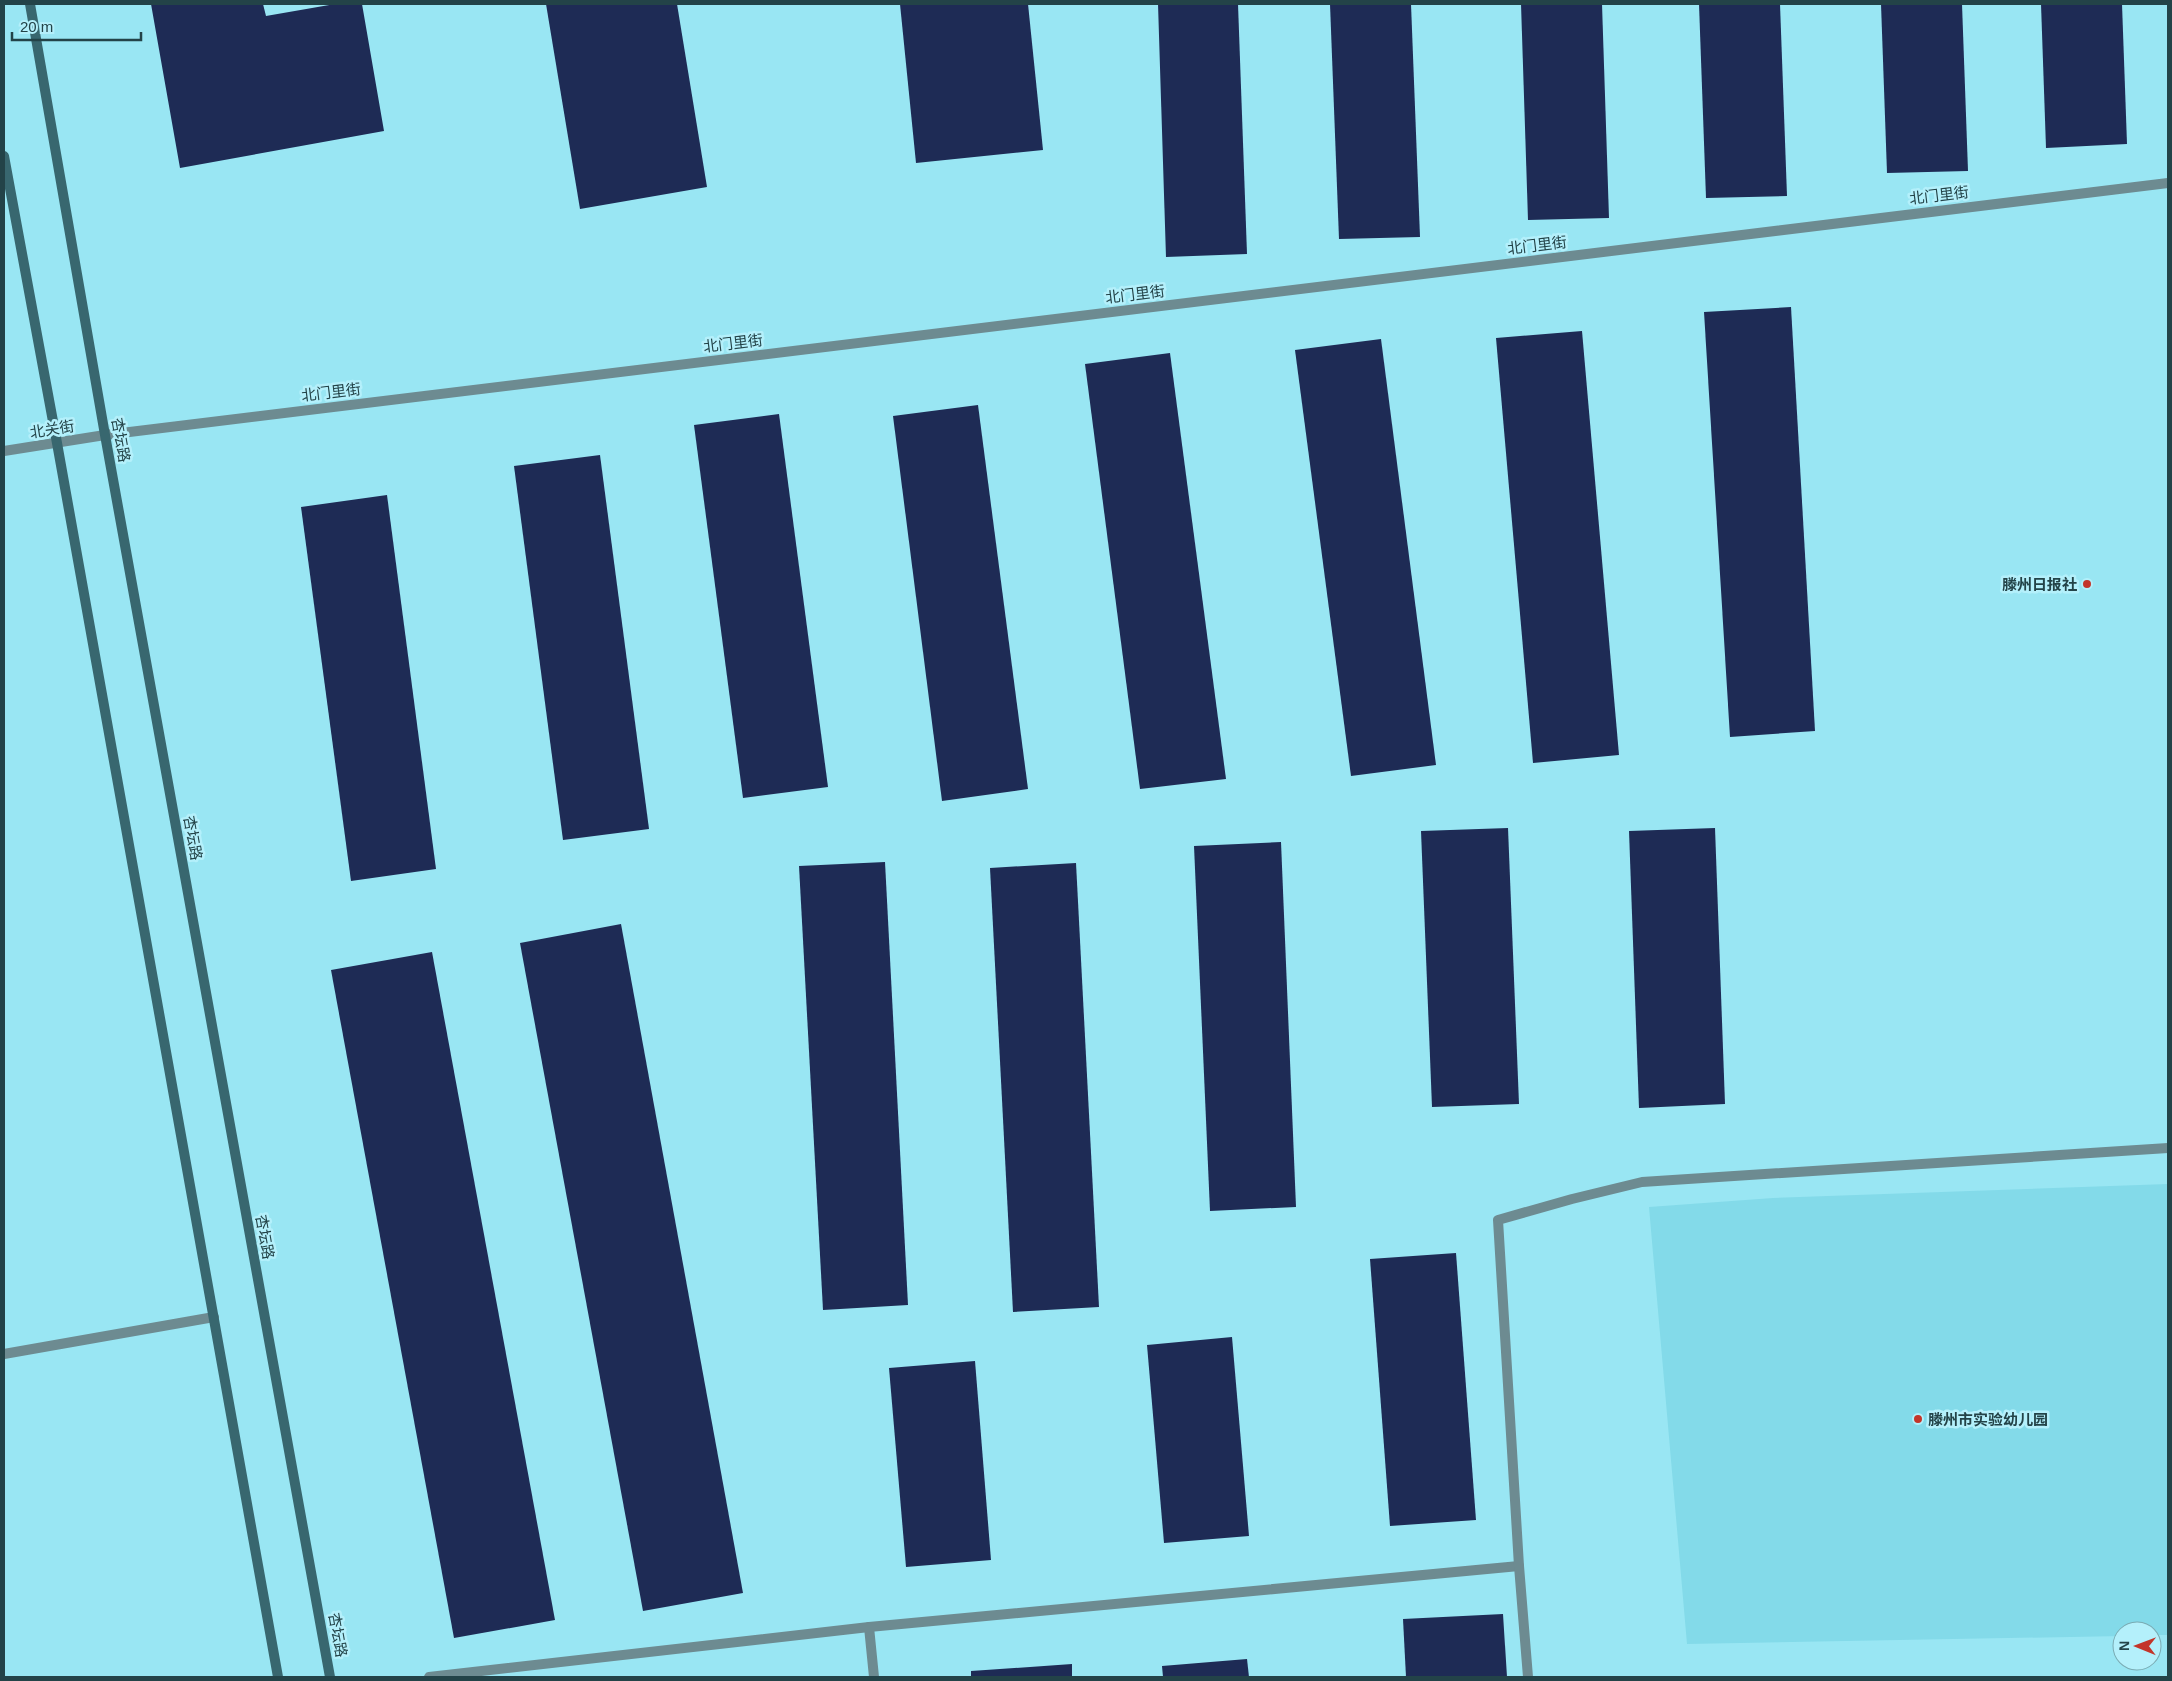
<svg xmlns="http://www.w3.org/2000/svg" width="2172" height="1681" font-family="Arial,'Noto Sans SC',sans-serif">
  <style>
    .built { fill: #83dae9 }
    .building { fill: #1e2b55 }
    .lines { fill: none; stroke-linecap: round; stroke-linejoin: round }
    .service { stroke: #6d8b91; stroke-width: 10 }
    .minor { stroke: #6d8b91; stroke-width: 10 }
    .secondary { stroke: #38676f; stroke-width: 10 }
    .poi-dot { fill: #c3352a; stroke: #b4f0fb; stroke-width: 2 }
    .labels { text-anchor: middle; dominant-baseline: central; stroke-width: 5; stroke-linejoin: round; paint-order: stroke }
    .street-label { font-size: 15px; fill: #234348; stroke: #b4f0fb }
    .poi-label { font-size: 15px; font-weight: bold; fill: #234348; stroke: #b4f0fb; text-anchor: end }
  </style>
  <rect width="100%" height="100%" fill="#99e6f3"/>
  <path class="built" d="M2168,1184v451h-16v-4h-30v5l-435,8 -38,-437 124,-9z"/>
  <g class="building">
    <path d="M151,4h112l3,12 69,-12h27l22,127 -204,37z"/>
    <path d="M546,4h131l30,183 -127,22z"/>
    <path d="M900,4h128l15,146 -127,13z"/>
    <path d="M1158,4h80l9,250 -81,3z"/>
    <path d="M1330,4h81l9,233 -81,2z"/>
    <path d="M1521,4h81l7,214 -81,2z"/>
    <path d="M1699,4h81l7,192 -81,2z"/>
    <path d="M1881,4h81l6,167 -81,2z"/>
    <path d="M2041,4h81l5,140 -81,4z"/>
    <path d="M1791,307l24,424 -85,6 -26,-425z"/>
    <path d="M1582,331l37,424 -86,8 -37,-425z"/>
    <path d="M1381,339l55,426 -85,11 -56,-426z"/>
    <path d="M1170,353l56,426 -86,10 -55,-425z"/>
    <path d="M978,405l50,384 -86,12 -49,-385z"/>
    <path d="M779,414l49,373 -85,11 -49,-373z"/>
    <path d="M600,455l49,374 -86,11 -49,-374z"/>
    <path d="M387,495l49,374 -85,12 -50,-374z"/>
    <path d="M1508,828l11,276 -87,3 -11,-276z"/>
    <path d="M1715,828l10,276 -86,4 -10,-277z"/>
    <path d="M1281,842l15,365 -86,4 -16,-365z"/>
    <path d="M885,862l23,443 -85,5 -24,-444z"/>
    <path d="M1076,863l23,444 -86,5 -23,-444z"/>
    <path d="M621,924l122,669 -100,18 -123,-668z"/>
    <path d="M432,952l123,668 -101,18 -123,-668z"/>
    <path d="M1456,1253l20,267 -86,6 -20,-267z"/>
    <path d="M1232,1337l17,199 -85,7 -17,-198z"/>
    <path d="M975,1361l16,199 -85,7 -17,-199z"/>
    <path d="M1503,1614l4,63h-101l-3,-58z"/>
    <path d="M1247,1659l2,18h-86l-1,-11z"/>
    <path d="M1072,1664v13h-101v-6z"/>
  </g>
  <g class="lines">
    <path class="service" d="M869,1627l5,50"/>
    <g class="minor">
      <path d="M4,451l101,-16 2063,-252"/>
      <path d="M4,1354l210,-37"/>
      <path d="M429,1677l440,-50 650,-61"/>
      <path d="M1528,1677l-9,-111 -21,-346 74,-21 70,-17 526,-34"/>
    </g>
    <g class="secondary">
      <path d="M30,4l75,431 225,1242"/>
      <path d="M4,156l53,287 221,1234"/>
    </g>
  </g>
  <g class="poi-dot">
    <circle cx="2087" cy="584" r="5"/>
    <circle cx="1918" cy="1419" r="5"/>
  </g>
  <g class="labels">
    <g class="street-label">
      <text transform="translate(1939 195) rotate(-7)">北门里街</text>
      <text transform="translate(1537 245) rotate(-7)">北门里街</text>
      <text transform="translate(1135 294) rotate(-7)">北门里街</text>
      <text transform="translate(733 343) rotate(-7)">北门里街</text>
      <text transform="translate(331 392) rotate(-7)">北门里街</text>
      <text transform="translate(52 429) rotate(-9)">北关街</text>
      <text transform="translate(121 440) rotate(80)">杏坛路</text>
      <text transform="translate(193 838) rotate(80)">杏坛路</text>
      <text transform="translate(265 1237) rotate(80)">杏坛路</text>
      <text transform="translate(338 1635) rotate(80)">杏坛路</text>
    </g>
    <g class="poi-label">
      <text x="2077" y="584">滕州日报社</text>
      <text x="1928" y="1419" text-anchor="start">滕州市实验幼儿园</text>
    </g>
  </g>
  <rect width="2172" height="1681" fill="none" stroke="#234348" stroke-width="10"/>
  <g transform="translate(2137 1646) rotate(271)"><circle r="24" fill="#b4f0fb" stroke="#7aabb3"/>
  <path d="M0-4L9 19L0 12L-9 19Z" fill="#c3352a"/>
  <text y="-8" font-size="14" font-weight="bold" text-anchor="middle" fill="#234348">N</text>
  </g>
  <path d="M12 32v8h129v-8" fill="none" stroke="#234348" stroke-width="2.5"/>
  <text x="20" y="32" font-size="15" fill="#234348" stroke="#b4f0fb" stroke-width="4" paint-order="stroke">20 m</text>
</svg>
